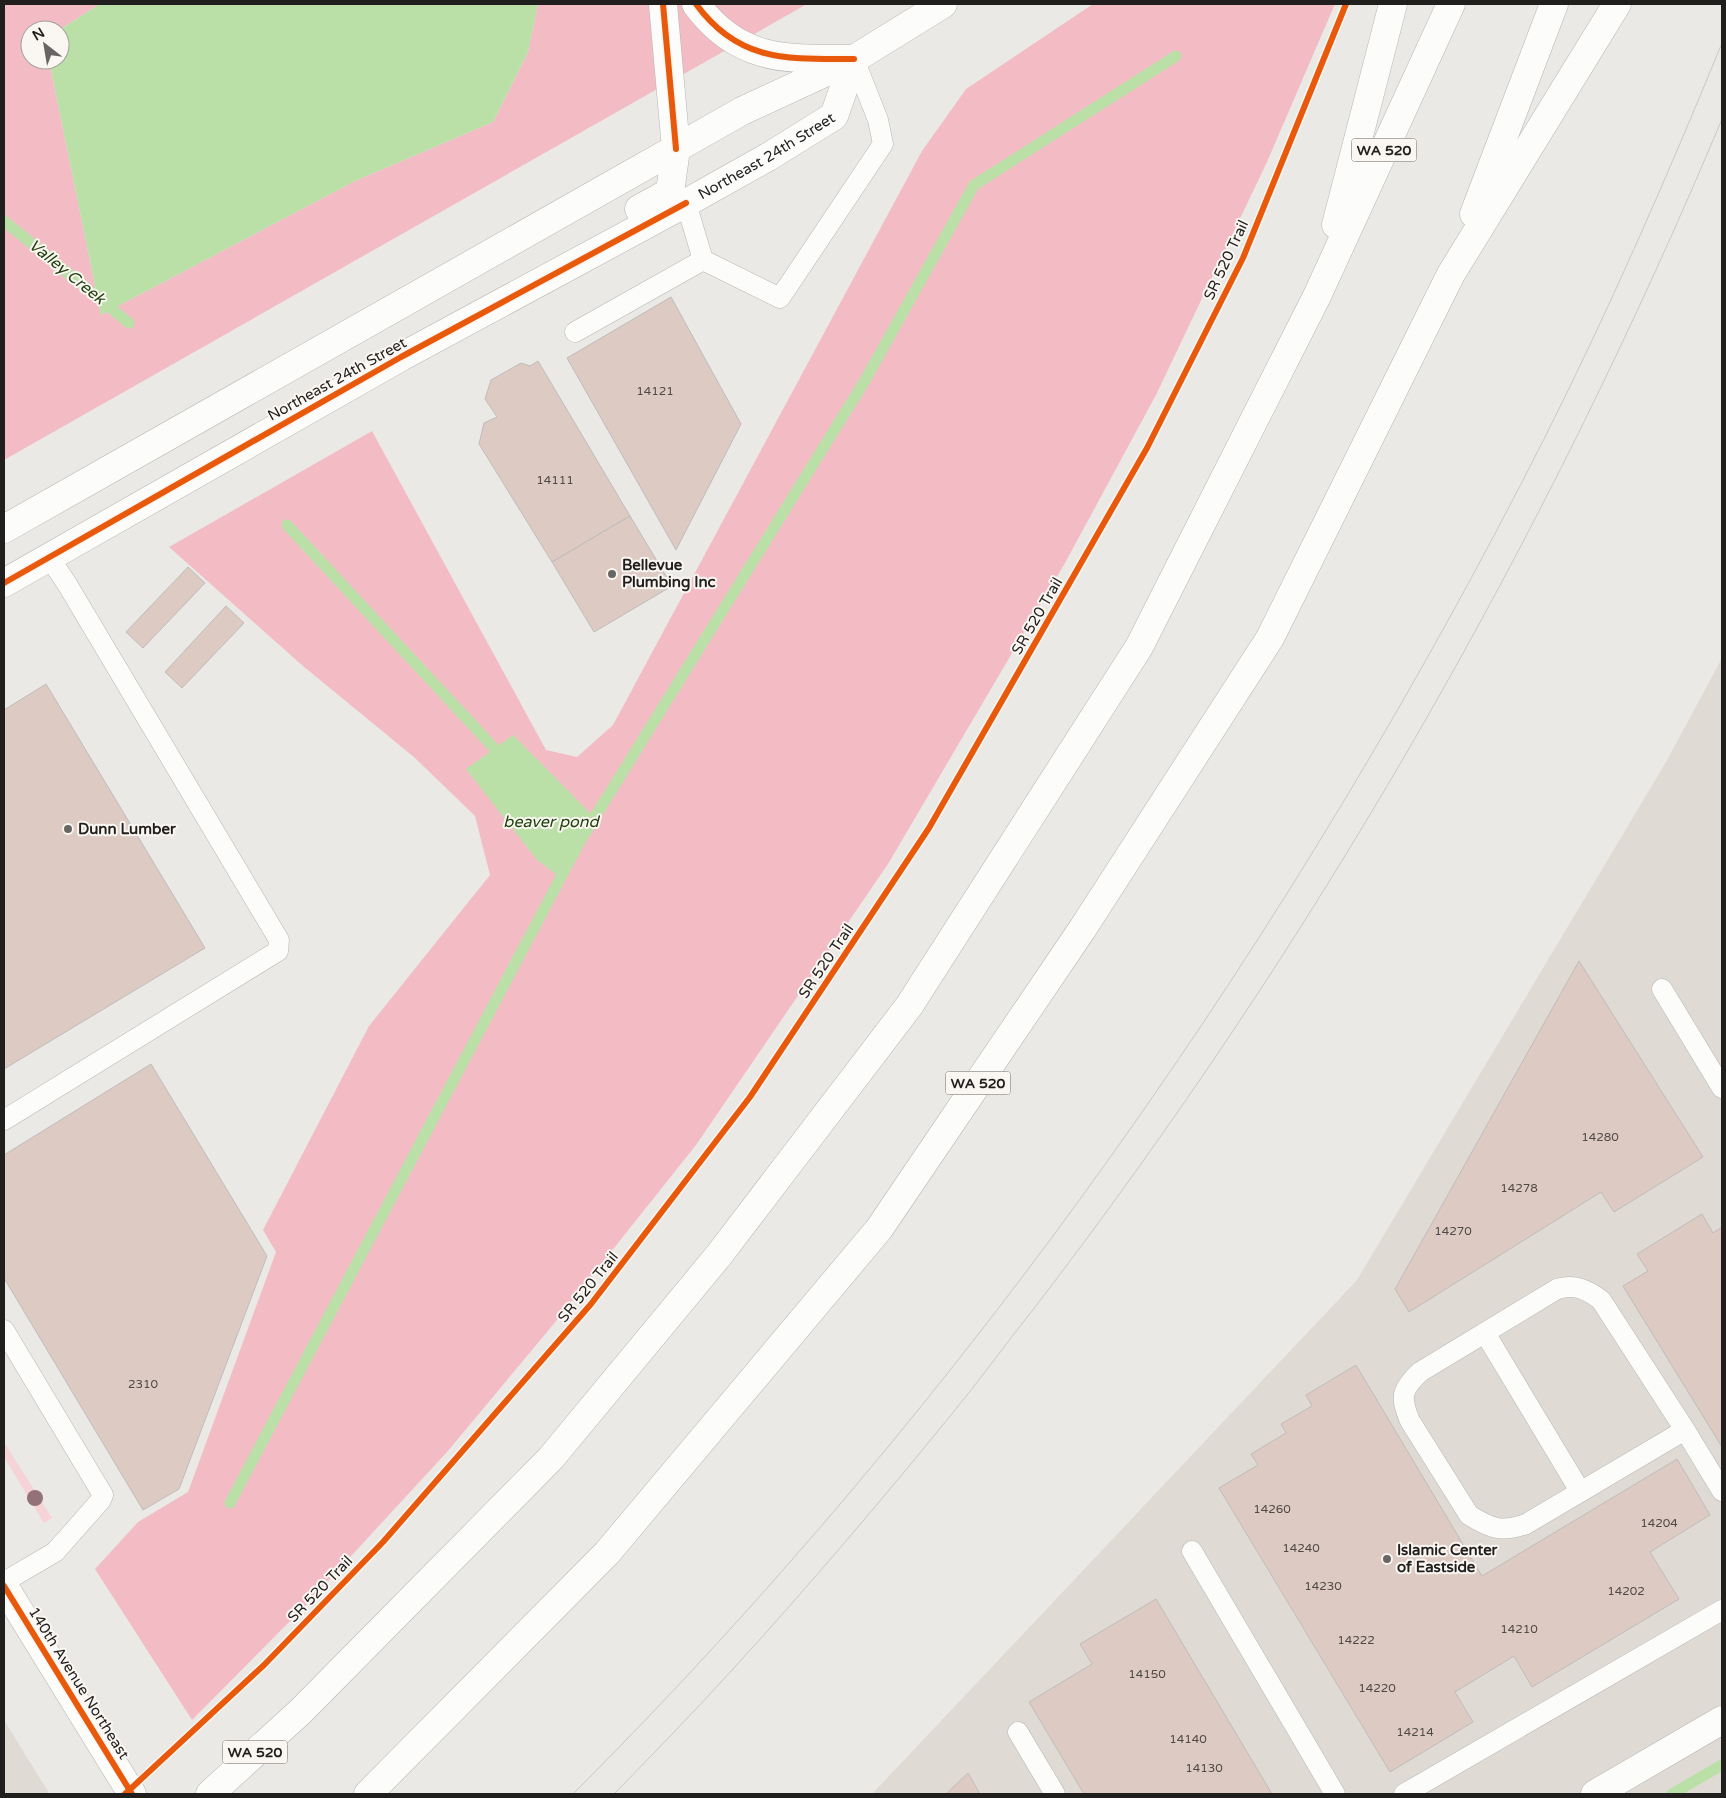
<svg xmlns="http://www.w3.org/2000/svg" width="1726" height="1798" font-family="'Varela Round',sans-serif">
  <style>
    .built { fill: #e0dad4 }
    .green { fill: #f6d3d7 }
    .forest { fill: #f3bcc5 }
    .water { fill: #bae0a8 }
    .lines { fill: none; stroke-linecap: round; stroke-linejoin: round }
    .stream { stroke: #bae0a8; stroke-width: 11 }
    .building { fill: #ddcbc3; stroke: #bebcbb }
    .service-casing { stroke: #b7b5b3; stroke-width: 21 }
    .minor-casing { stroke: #b7b5b3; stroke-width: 29 }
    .tertiary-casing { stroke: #b7b5b3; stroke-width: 29 }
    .secondary-casing { stroke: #b7b5b3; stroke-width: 29 }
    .motorway-casing { stroke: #b7b5b3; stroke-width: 29 }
    .service { stroke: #fcfcfb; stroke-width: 20 }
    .minor { stroke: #fcfcfb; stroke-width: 28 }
    .tertiary { stroke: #fcfcfb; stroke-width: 28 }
    .secondary { stroke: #fcfcfb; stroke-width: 28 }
    .motorway { stroke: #fcfcfb; stroke-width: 28 }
    .tram { stroke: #c9c9c7; stroke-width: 1 }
    .cycleway-casing { stroke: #faf6f2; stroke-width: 9 }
    .cycleway { stroke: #e8590c; stroke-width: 6 }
    .tree { fill: #937179 }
    .poi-dot { fill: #686664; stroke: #faf6f2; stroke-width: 2 }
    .labels { text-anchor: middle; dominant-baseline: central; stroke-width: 4; stroke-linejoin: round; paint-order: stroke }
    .number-label { font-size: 12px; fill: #504a47 }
    .shield { fill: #faf6f2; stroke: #62605e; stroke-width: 1 }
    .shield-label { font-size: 14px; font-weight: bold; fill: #211f1e }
    .street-label { font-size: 15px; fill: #211f1e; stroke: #faf6f2 }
    .poi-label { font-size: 15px; font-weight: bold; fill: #211f1e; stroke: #faf6f2; text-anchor: start }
    .water-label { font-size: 16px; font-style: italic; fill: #1f420b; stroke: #faf6f2 }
  </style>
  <rect width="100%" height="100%" fill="#ebe9e6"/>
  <g class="built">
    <path d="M1722,658v1136h-850l485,-514 309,-518z"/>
    <path d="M4,1720l45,73 -2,1h-43z"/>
  </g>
  <path class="green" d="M4,1442l48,76 -8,5 -40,-66z"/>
  <g class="forest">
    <path d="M4,4h96l-41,26h-29v30h19l52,255 254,-134 138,-59 35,-70 10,-48h269l-803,456z"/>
    <path d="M1093,4h242l-68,158 -111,233 -91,168 -177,301 -192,281 -144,181 -105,126 -141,153 -114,115 -97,-151 43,-47 50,-30 88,-240 -13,-22 106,-204 121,-151 -15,-59 -60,-58 -112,-92 -134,-119 203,-116 174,319 31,7 36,-32 309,-574 44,-62z"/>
  </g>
  <g class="water">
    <path d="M100,4h438l-10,48 -35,70 -138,59 -254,134 -52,-255h11v-30h-1z"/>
    <path d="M513,735l82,83 -15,23 -19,37 -24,-18 -71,-91z"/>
  </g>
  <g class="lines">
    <g class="stream">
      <path d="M4,221l125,102"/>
      <path d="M287,525l218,235"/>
      <path d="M580,841l284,-459 110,-197 202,-129"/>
      <path d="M230,1503l350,-662 -10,-11"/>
      <path d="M1672,1794l50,-29"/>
    </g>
  </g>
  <g class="building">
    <path d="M671,297l70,127 -65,126 -109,-192z"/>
    <path d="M538,361l92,155 -78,46 -73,-118 5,-21 13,-6 -12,-18 6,-19 30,-17 9,3z"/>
    <path d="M630,516l42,70 -78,46 -42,-70z"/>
    <path d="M188,567l17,16 -62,65 -17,-16z"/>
    <path d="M226,606l18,17 -62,65 -17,-16z"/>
    <path d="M46,684l159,264 -201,121v-359z"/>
    <path d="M1579,961l124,196 -89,55 -13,-20 -192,120 -14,-23z"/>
    <path d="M151,1064l116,192 -88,233 -36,21 -139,-232v-123z"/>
    <path d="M1702,1214l11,19 9,-6v220l-99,-161 25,-15 -11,-17z"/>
    <path d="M1356,1365l126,211 195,-117 33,56 -60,37 29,47 -147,88 -18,-31 -59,36 18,30 -83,50 -171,-284 39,-23 -7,-11 35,-21 -5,-9 31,-18 -6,-11z"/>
    <path d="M1156,1599l116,195h-188l-55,-92 63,-38 -12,-20z"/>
    <path d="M968,1773l12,21h-34z"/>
  </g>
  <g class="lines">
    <defs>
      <g id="service">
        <path d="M686,203l17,57 77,38 103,-154 -5,-24 -24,-61"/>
        <path d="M575,332l128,-72"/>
        <path d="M1662,989l60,99"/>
        <path d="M4,1120l274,-169 1,-11 -212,-356 -18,-27"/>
        <path d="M4,1330l99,165 -2,5 -46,52 -51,30"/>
        <path d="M1485,1333l95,158"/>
        <path d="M1685,1430l-159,94c-25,9 -36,4 -57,-9l-59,-94c-10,-24 -9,-31 10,-49l137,-83c18,-5 29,0 44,11l84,130 37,61"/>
        <path d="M1192,1551l143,243"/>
        <path d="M1018,1732l37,62"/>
        <path d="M1404,1794l318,-184"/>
      </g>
      <path id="minor" d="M1595,1794l127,-74"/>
      <g id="tertiary">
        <path d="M663,4l13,145"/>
        <path d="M696,4c43,59 93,55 158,55"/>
      </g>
      <g id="secondary">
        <path d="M639,209l31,-17 6,-43"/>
        <path d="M4,529l738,-418 112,-52 89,-55"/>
        <path id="s1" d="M4,583l397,-226 285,-154 82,-46 66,-41 20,-57"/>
        <path d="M4,1586l128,208"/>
      </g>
      <g id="motorway">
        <path d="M1474,214l80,-210"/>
        <path d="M1336,225l57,-221"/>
        <path d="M210,1794l91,-83 250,-253 168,-203 190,-249 230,-359 178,-351 134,-292"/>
        <path d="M368,1794l239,-241 272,-324 204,-301 187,-290 181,-364 166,-270"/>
      </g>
    </defs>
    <use href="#service" class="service-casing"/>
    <use href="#minor" class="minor-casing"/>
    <use href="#tertiary" class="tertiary-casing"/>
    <use href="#secondary" class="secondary-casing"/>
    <use href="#motorway" class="motorway-casing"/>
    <use href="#service" class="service"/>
    <use href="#minor" class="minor"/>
    <use href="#tertiary" class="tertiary"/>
    <use href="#secondary" class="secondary"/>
    <use href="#motorway" class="motorway"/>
    <g class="tram">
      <path d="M573,1794c393,-393 720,-859 971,-1355 65,-129 123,-262 178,-396"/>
      <path d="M614,1794c40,-41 80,-82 119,-125 75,-82 148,-168 218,-254 28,-34 54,-70 81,-104 281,-365 512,-768 690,-1192"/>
    </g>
    <defs>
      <g id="cycleway">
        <path d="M663,4l13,145"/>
        <path d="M696,4c43,59 93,55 158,55"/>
        <path d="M4,583l397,-226 285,-154"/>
        <path d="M4,1586l128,208"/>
        <path d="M125,1794l139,-129 119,-123 208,-238 159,-207 179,-269 218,-380 96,-190 103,-254"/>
      </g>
    </defs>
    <use href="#cycleway" class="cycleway-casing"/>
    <use href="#cycleway" class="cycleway"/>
  </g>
  <circle class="tree" cx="35" cy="1498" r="8"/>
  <g class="poi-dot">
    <circle cx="612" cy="574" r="5"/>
    <circle cx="68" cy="829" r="5"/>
    <circle cx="1387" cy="1559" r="5"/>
  </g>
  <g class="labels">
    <g class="number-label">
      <text x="655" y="391">14121</text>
      <text x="555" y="480">14111</text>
      <text x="1600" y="1137">14280</text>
      <text x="1519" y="1188">14278</text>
      <text x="1453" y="1231">14270</text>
      <text x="143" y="1384">2310</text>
      <text x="1272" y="1509">14260</text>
      <text x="1659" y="1523">14204</text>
      <text x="1301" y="1548">14240</text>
      <text x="1323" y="1586">14230</text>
      <text x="1626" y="1591">14202</text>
      <text x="1519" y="1629">14210</text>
      <text x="1356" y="1640">14222</text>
      <text x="1147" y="1674">14150</text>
      <text x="1377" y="1688">14220</text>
      <text x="1415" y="1732">14214</text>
      <text x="1188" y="1739">14140</text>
      <text x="1204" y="1768">14130</text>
    </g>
    <g class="shield">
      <rect x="1351.5" y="138.5" width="65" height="23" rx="4"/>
      <rect x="945.5" y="1071.5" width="65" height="23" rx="4"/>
      <rect x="222.5" y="1740.5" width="65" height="23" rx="4"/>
    </g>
    <g class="shield-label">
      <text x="1384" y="150">WA 520</text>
      <text x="978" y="1083">WA 520</text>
      <text x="255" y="1752">WA 520</text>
    </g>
    <g class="street-label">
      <text stroke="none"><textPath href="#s1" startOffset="874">Northeast 24th Street</textPath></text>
      <text transform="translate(1226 260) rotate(-65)">SR 520 Trail</text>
      <text transform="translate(337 379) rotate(-29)">Northeast 24th Street</text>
      <text transform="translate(1037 616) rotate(-60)">SR 520 Trail</text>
      <text transform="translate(826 961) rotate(-56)">SR 520 Trail</text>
      <text transform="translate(588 1287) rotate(-51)">SR 520 Trail</text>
      <text transform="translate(320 1589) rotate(-46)">SR 520 Trail</text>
      <text transform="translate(79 1683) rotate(58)">140th Avenue Northeast</text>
    </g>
    <g class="poi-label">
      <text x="622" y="565">Bellevue<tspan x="622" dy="17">Plumbing Inc</tspan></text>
      <text x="78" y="829">Dunn Lumber</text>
      <text x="1397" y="1550">Islamic Center<tspan x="1397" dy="17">of Eastside</tspan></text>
    </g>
    <g class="water-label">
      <text transform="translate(67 272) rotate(39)">Valley Creek</text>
      <text x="551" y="822">beaver pond</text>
    </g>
  </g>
  <rect width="1726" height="1798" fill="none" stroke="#211f1e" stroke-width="10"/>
  <g transform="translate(45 45) rotate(329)"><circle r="24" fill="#faf6f2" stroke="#a3a09d"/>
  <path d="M0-4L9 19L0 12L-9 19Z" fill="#686664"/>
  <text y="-8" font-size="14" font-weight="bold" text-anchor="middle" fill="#211f1e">N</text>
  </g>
</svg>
